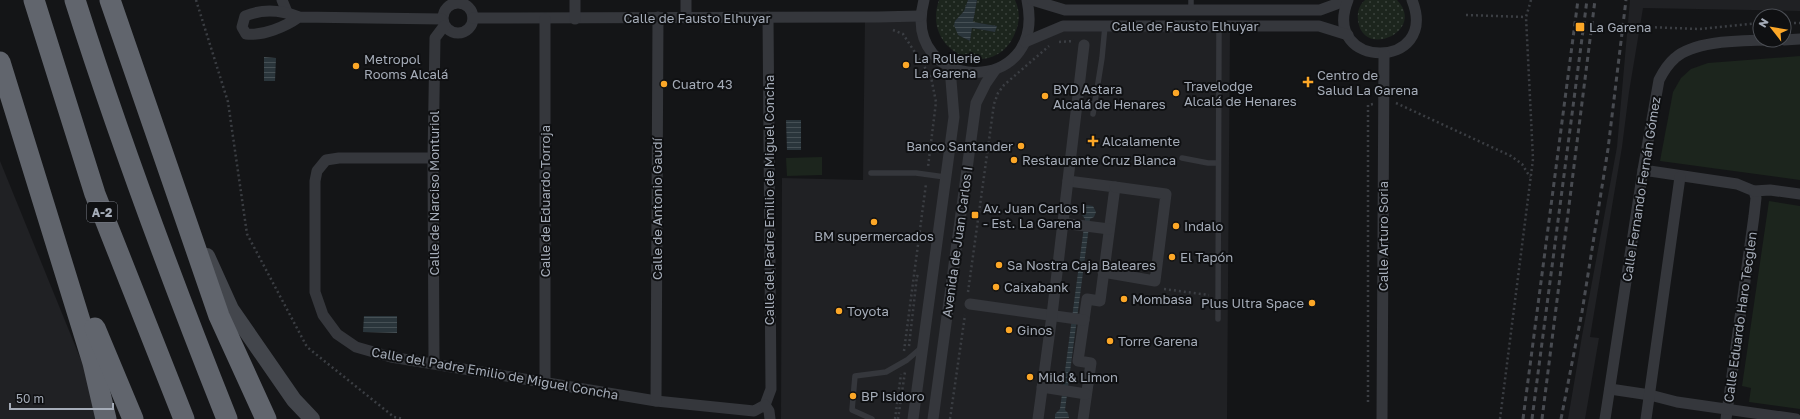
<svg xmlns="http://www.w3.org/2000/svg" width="1800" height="419" font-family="'Golos Text',sans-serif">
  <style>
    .built { fill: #202124 }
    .grass { fill: #1c251d }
    .park { fill: url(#park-dots) }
    .water { fill: url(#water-rules) }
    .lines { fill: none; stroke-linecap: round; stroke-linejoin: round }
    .path { stroke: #3b3e43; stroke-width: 2.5; stroke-dasharray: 2 3; stroke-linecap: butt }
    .lane { stroke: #35373c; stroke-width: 5.5 }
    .street { stroke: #35373c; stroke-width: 11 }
    .secondary { stroke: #43464c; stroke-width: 16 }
    .highway { stroke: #61656d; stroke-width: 21 }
    .rail { stroke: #484b51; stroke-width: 3; stroke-dasharray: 5 4; stroke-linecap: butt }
    .poi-dot { fill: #fca727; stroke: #0f1012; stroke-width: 1.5 }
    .labels { text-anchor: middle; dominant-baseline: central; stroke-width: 4; stroke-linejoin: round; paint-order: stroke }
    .shield { fill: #0f1012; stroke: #787d86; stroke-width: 1 }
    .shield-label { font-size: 12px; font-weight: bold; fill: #a5acb8 }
    .street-label { font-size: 13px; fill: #a5acb8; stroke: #0f1012 }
    .poi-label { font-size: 13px; fill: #a5acb8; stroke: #0f1012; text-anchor: start }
  </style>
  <defs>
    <pattern id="park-dots" width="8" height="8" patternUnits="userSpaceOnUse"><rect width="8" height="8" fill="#1c251d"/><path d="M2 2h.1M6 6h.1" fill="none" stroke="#3a423c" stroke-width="1.8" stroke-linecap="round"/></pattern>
    <pattern id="water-rules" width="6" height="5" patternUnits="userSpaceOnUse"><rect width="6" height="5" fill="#2a353b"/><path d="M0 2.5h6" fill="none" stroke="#465055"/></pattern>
  </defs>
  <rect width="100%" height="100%" fill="#141517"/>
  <g class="built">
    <path d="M1630,0h170v11l-157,-3 -14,84 -7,55 -32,190 9,1 -14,81h-17l14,-83 35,-189z"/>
    <path d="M920,16l17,42 43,15 39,-21 34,-23 177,-3 -3,393h-446l1,-241 81,2 2,-163z"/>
    <path d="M0,161l105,258h-105z"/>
  </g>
  <g class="grass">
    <path d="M1800,56v124l-140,-19 13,-69 8,-14 10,-9 17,-6z"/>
    <path d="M822,157v18l-35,1 -1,-18z"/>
    <path d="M1769,201l31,5v203l-51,-7 2,-14 -9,-2z"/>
  </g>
  <g class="park">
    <path d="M939,0h29l-4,11 -9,10 3,14 12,6 2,-13 23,4 1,-6 -23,-4 4,-22h38c5,11 5,22 0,33 -19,50 -95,22 -76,-33z"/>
    <path d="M1365,0h32c30,31 -35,60 -39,20 -1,-7 1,-15 7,-20z"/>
  </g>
  <g class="water">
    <path d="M968,0h9l-4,22 24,4 -2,6 -23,-4 -2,13 -12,-6 -4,-10 1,-4 9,-10z"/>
    <path d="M264,57l12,1 -1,23h-11z"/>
    <path d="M786,120h15v30h-14z"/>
    <path d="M1086,205l7,1 3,6 -2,5 -4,2 -25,191 3,3 1,5 -14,1v-5l5,-5 25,-190 -3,-4 -1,-5z"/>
    <path d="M364,316h33v17l-34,-1z"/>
  </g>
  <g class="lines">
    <g class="path">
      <path d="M196,0l32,102 19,132 60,113 87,70 10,2"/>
      <path d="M1466,15l60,2"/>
      <path d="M1784,23h16"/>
      <path d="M1645,27l55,2 60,-6"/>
      <path d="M893,30l10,4 28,43 5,25 -8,65"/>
      <path d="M1059,42l15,-1"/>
      <path d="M1396,103l115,53 11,8 8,13"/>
      <path d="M1164,289l45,6"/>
      <path d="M968,292l26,-188 4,-11 6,-8 45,-39"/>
      <path d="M909,346l8,-70 3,1"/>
      <path d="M904,351l22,-167"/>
      <path d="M1368,402v-297l5,-1"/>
      <path d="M895,419l6,-45"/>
      <path d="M898,419l7,-47"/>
      <path d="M950,419l15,-104"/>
      <path d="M1500,419l33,-260 -7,-142 5,-17"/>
    </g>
    <g class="lane">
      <path d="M1191,0v10"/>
      <path d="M1085,103l9,1"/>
      <path d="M1093,114l9,-56 3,-32"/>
      <path d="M1182,158l26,5h10"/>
      <path d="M871,173h45l29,4"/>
      <path d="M1218,319l1,-293"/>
      <path d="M872,419l-20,-9 3,-34 31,-4 21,-12 14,-12"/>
    </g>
    <g class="street">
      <path d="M282,0l5,12"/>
      <path d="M924,0c-25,93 124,100 103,0"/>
      <path d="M1032,0l33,10h255l27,-10"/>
      <path d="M1348,0c-28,70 92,71 64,0"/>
      <circle cx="458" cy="18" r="15"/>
      <path d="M299,17c-14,10 -36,19 -53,17l-4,-7 3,-11c17,-7 36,-6 54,1l143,2"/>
      <path d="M473,18l405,-1 42,-1"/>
      <path d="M686,18v-18"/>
      <path d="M545,19v364"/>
      <path d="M575,19v-19"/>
      <path d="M1784,40l16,-1"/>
      <path d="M1025,42l38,-16h256l29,9"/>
      <path d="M433,158h-94l-13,2 -9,11 -2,10v111l8,23 14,19 19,13 35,10 265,44 98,10 11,-6 6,-16 -3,-372"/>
      <path d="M1643,170l94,14 17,7 2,7 -2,18 -28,203"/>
      <path d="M1068,181l47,6 -15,114 -13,-2 -9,62 13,2 -8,56"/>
      <path d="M1754,191l16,-1 30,4"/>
      <path d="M1062,223l47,6"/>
      <path d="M1103,272l52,9 11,-87 -51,-7"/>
      <path d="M970,304l114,16"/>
      <path d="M434,363l-1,-205 2,-120 9,-12"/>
      <path d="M1042,387l44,7"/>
      <path d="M1610,389l40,6 27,7 119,17"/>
      <path d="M656,401l2,-384"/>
      <path d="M765,405l4,6 1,8"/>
      <path d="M913,419l41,-302 -4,-49"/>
      <path d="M933,419l43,-316 10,-20 9,-13"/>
      <path d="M1038,419l14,-104 32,-270"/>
      <path d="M1382,419l2,-365"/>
      <path d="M1605,419l38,-249 16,-90c4,-8 9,-16 16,-22 20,-18 66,-17 92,-18"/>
      <path d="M1646,419l34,-242"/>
    </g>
    <path class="secondary" d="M207,256l24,53 63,91 18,19"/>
    <g class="highway">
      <path d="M34,0l61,194 89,225"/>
      <path d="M75,0c45,142 97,281 152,419"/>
      <path d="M110,0l109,316 47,103"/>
      <path d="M0,62l93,301 13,56"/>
      <path d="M95,328l38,91"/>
    </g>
    <g class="rail">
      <path d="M1523,419l55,-419"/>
      <path d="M1532,419l55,-419"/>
      <path d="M1542,419l53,-419"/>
      <path d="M1561,419l21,-107 26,-163 18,-149"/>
    </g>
  </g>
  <g class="poi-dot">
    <rect x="1575" y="22" width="10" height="10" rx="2"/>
    <circle cx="906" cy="65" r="4"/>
    <circle cx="356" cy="66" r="4"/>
    <path d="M1306 76h4v4h4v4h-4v4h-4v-4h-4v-4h4z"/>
    <circle cx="664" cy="84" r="4"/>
    <circle cx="1176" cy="93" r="4"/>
    <circle cx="1045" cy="96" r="4"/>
    <path d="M1091 135h4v4h4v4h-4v4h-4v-4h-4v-4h4z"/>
    <circle cx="1021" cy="146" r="4"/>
    <circle cx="1014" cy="160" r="4"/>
    <rect x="971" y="211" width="8" height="8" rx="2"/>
    <circle cx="874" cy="222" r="4"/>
    <circle cx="1176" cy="226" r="4"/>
    <circle cx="1172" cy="257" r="4"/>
    <circle cx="999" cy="265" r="4"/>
    <circle cx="996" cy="287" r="4"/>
    <circle cx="1124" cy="299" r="4"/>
    <circle cx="1312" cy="303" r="4"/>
    <circle cx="839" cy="311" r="4"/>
    <circle cx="1009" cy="330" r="4"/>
    <circle cx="1110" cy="341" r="4"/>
    <circle cx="1030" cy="377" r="4"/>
    <circle cx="853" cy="396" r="4"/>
  </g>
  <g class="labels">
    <rect class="shield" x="87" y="202" width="30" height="20" rx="3"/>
    <g class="shield-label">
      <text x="102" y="212">A-2</text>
    </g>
    <g class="street-label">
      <text x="697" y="18">Calle de Fausto Elhuyar</text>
      <text x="1185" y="26">Calle de Fausto Elhuyar</text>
      <text transform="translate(1641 189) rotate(-81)">Calle Fernando Fernán Gómez</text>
      <text transform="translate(434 193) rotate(-90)">Calle de Narciso Monturiol</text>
      <text transform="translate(769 200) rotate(-90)">Calle del Padre Emilio de Miguel Concha</text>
      <text transform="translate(545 201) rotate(-90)">Calle de Eduardo Torroja</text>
      <text transform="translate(657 209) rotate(-90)">Calle de Antonio Gaudí</text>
      <text transform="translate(1383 236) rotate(-90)">Calle Arturo Soria</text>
      <text transform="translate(957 242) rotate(-82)">Avenida de Juan Carlos I</text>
      <text transform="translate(1740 317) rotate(-82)">Calle Eduardo Haro Tecglen</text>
      <text transform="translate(495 373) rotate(10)">Calle del Padre Emilio de Miguel Concha</text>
    </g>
    <g class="poi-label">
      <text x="1589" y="27">La Garena</text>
      <text x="914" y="58">La Rollerie<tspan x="914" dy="15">La Garena</tspan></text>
      <text x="364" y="59">Metropol<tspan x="364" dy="15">Rooms Alcalá</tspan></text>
      <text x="1317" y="75">Centro de<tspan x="1317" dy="15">Salud La Garena</tspan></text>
      <text x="672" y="84">Cuatro 43</text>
      <text x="1184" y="86">Travelodge<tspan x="1184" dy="15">Alcalá de Henares</tspan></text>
      <text x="1053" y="89">BYD Astara<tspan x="1053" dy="15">Alcalá de Henares</tspan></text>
      <text x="1102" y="141">Alcalamente</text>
      <text x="1013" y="146" text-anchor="end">Banco Santander</text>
      <text x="1022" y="160">Restaurante Cruz Blanca</text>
      <text x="983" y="208">Av. Juan Carlos I<tspan x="983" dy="15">- Est. La Garena</tspan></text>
      <text x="1184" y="226">Indalo</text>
      <text x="874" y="236" text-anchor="middle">BM supermercados</text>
      <text x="1180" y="257">El Tapón</text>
      <text x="1007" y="265">Sa Nostra Caja Baleares</text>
      <text x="1004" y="287">Caixabank</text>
      <text x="1132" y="299">Mombasa</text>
      <text x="1304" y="303" text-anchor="end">Plus Ultra Space</text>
      <text x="847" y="311">Toyota</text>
      <text x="1017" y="330">Ginos</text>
      <text x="1118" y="341">Torre Garena</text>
      <text x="1038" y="377">Mild &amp; Limon</text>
      <text x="861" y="396">BP Isidoro</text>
    </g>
  </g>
  <g transform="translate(1772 28) rotate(301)"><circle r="19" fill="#0f1012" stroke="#4b4e54"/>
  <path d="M0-3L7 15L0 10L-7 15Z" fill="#fca727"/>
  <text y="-6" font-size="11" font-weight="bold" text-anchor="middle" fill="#a5acb8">N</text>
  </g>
  <path d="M10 403v6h103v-6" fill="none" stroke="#a5acb8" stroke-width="2"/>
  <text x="16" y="403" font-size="12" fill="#a5acb8" stroke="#0f1012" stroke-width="3" paint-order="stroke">50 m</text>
</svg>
